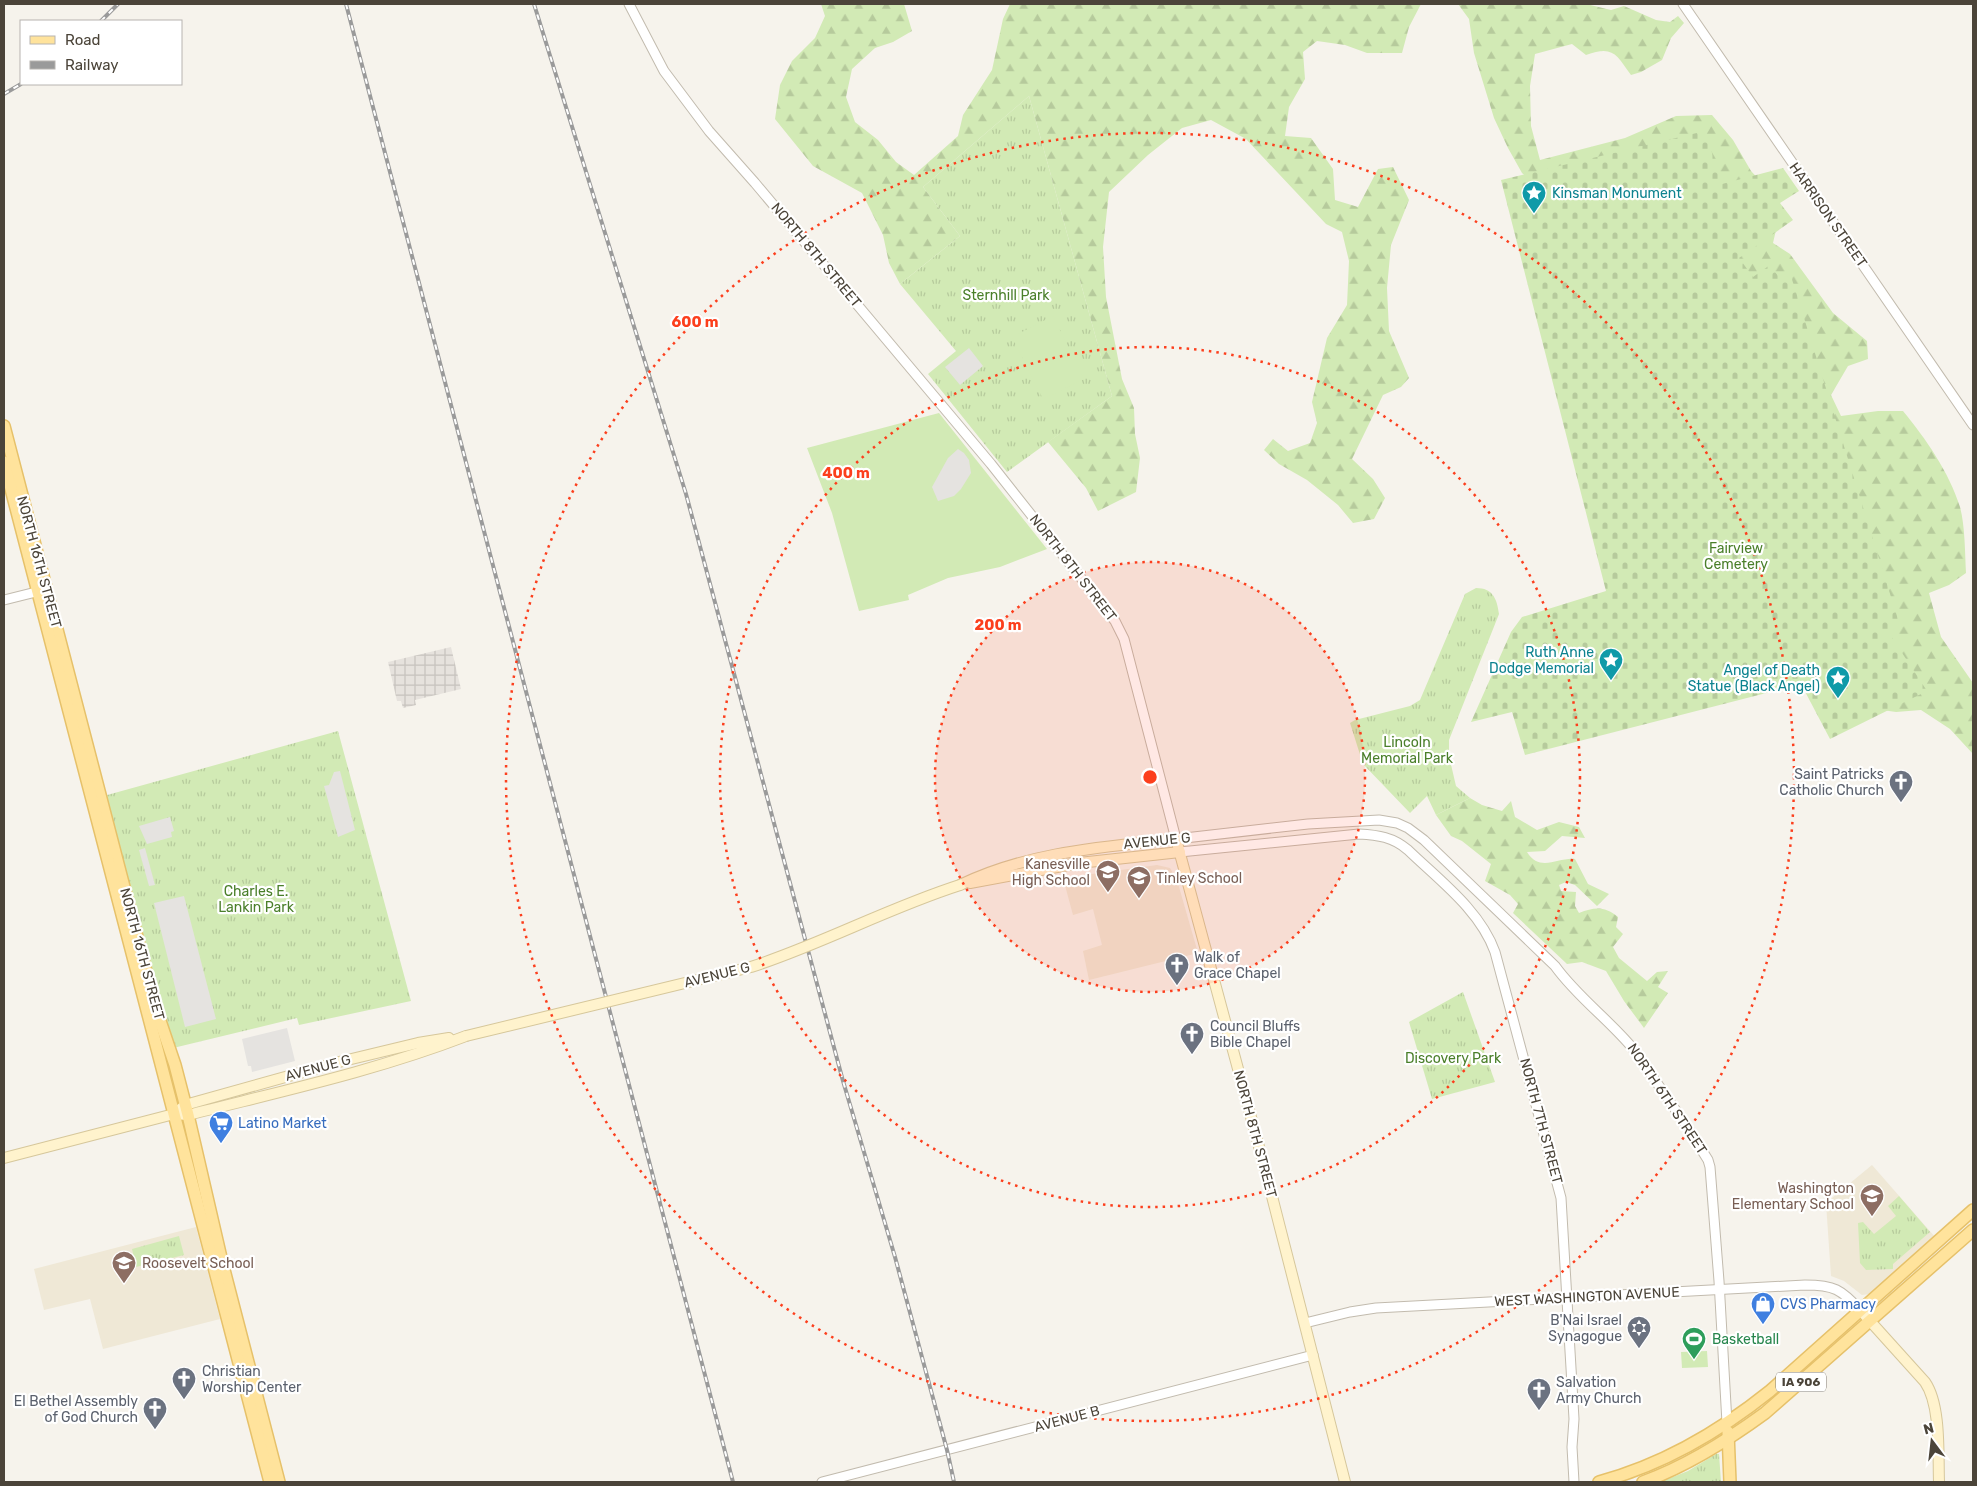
<svg xmlns="http://www.w3.org/2000/svg" width="1977" height="1486" font-family="Rubik,sans-serif">
  <style>
    .industrial { fill: url(#industrial-grid) }
    .education { fill: #efe8d6 }
    .grass { fill: url(#grass-tufts) }
    .forest { fill: url(#forest-firs) }
    .cemetery { fill: url(#cemetery-stones) }
    .pitch { fill: #d2eab5 }
    .parking { fill: #e5e3e0 }
    .lines { fill: none; stroke-linecap: round; stroke-linejoin: round }
    .tertiary-casing { stroke: #c2bbae; stroke-width: 11 }
    .secondary-casing { stroke: #d6c79b; stroke-width: 12 }
    .primary-casing { stroke: #e6c16a; stroke-width: 14 }
    .tertiary { stroke: #fff; stroke-width: 9 }
    .secondary { stroke: #fff3cd; stroke-width: 10 }
    .primary { stroke: #ffe39c; stroke-width: 11 }
    .rail-casing { stroke: #9a9a9a; stroke-width: 4 }
    .rail { stroke: #fff; stroke-width: 2; stroke-dasharray: 5.5; stroke-linecap: butt }
    .secondary-bridge-casing { stroke: #d6c79b; stroke-width: 12; stroke-linecap: butt }
    .secondary-bridge { stroke: #fff3cd; stroke-width: 10 }
    .ring { fill: none; stroke: #fc3f1d; stroke-width: 2.5; stroke-dasharray: 2.5 5 }
    .labels { text-anchor: middle; dominant-baseline: central; stroke-width: 4.5; stroke-linejoin: round; paint-order: stroke }
    .shield { fill: #fff; stroke: #817c74; stroke-width: 1 }
    .shield-label { font-size: 12px; font-weight: bold; fill: #4b4439 }
    .culture-label { font-size: 14px; fill: #0d838f; stroke: #fff; text-anchor: end }
    .street-label { font-size: 14px; fill: #4b4439; stroke: #fff }
    .park-label { font-size: 14px; fill: #4a7f2a; stroke: #fff }
    .worship-label { font-size: 14px; fill: #5b616d; stroke: #fff; text-anchor: start }
    .education-label { font-size: 14px; fill: #785e54; stroke: #fff; text-anchor: end }
    .shop-label { font-size: 14px; fill: #366cbe; stroke: #fff; text-anchor: start }
    .leisure-label { font-size: 14px; fill: #27864d; stroke: #fff; text-anchor: start }
    .centre { fill: #fc3f1d; stroke: #fff; stroke-width: 2.5 }
    .ring-label { font-size: 15px; text-anchor: middle; font-weight: bold; fill: #fc3f1d; stroke: #fff; stroke-width: 4.5; stroke-linejoin: round; paint-order: stroke }
  </style>
  <defs>
    <pattern id="industrial-grid" width="8" height="8" patternUnits="userSpaceOnUse" patternTransform="scale(1.25)"><rect width="8" height="8" fill="#e6e2dd"/><path d="M0 4h8M4 0v8" fill="none" stroke="#c7c3be"/></pattern>
    <pattern id="grass-tufts" width="24" height="20" patternUnits="userSpaceOnUse" patternTransform="scale(1.25)"><rect width="24" height="20" fill="#d2eab5"/><path d="M3 7l-1-3M5 7V3M7 7l1-3M15 17l-1-3M17 17v-4M19 17l1-3" fill="none" stroke="#b6ca9c"/></pattern>
    <pattern id="forest-firs" width="22" height="20" patternUnits="userSpaceOnUse" patternTransform="scale(1.25)"><rect width="22" height="20" fill="#d2eab5"/><path d="M5 1l3.5 6h-7zM16 11l3.5 6h-7z" fill="#b6ca9c"/></pattern>
    <pattern id="cemetery-stones" width="16" height="16" patternUnits="userSpaceOnUse" patternTransform="scale(1.25)"><rect width="16" height="16" fill="#d2eab5"/><path d="M2 7V4a2 2 0 0 1 4 0v3zM10 15v-3a2 2 0 0 1 4 0v3z" fill="#b6ca9c"/></pattern>
  </defs>
  <rect width="100%" height="100%" fill="#f6f3ec"/>
  <path class="industrial" d="M451,647l10,42 -46,11 1,5 -13,3 -2,-7h-4l-9,-39z"/>
  <g class="education">
    <path d="M1157,865l13,3 7,12 21,73 -109,27 -6,-29 19,-6 -9,-36 -20,6 -10,-37z"/>
    <path d="M1872,1165l63,72 -65,57 -8,1 -18,-14 -13,-5 -5,-73z"/>
    <path d="M196,1227l24,92 -117,30 -13,-50 -46,11 -10,-41z"/>
  </g>
  <g class="grass">
    <path d="M1029,96l83,300 -105,76 -79,-98 28,-23 -56,-67 60,-48 -37,-49z"/>
    <path d="M1476,588c17,0 21,11 23,26l-50,126v16l7,30 14,12 -34,17 -9,-19 -17,17 -47,-49 -13,-41 5,-3 55,-14 10,-6 45,-106z"/>
    <path d="M338,731l73,270 -112,24 -2,-7 -128,31 -69,-252z"/>
    <path d="M1463,992l32,90 -63,17 -23,-77z"/>
    <path d="M1899,1196l31,36 -37,32v5l-27,1 -6,-7 -2,-40 5,-1 11,12 22,-18 -8,-10z"/>
    <path d="M179,1236l5,19 -48,12 -4,-18z"/>
    <path d="M1716,1454h3l2,28h-61l28,-11z"/>
  </g>
  <g class="forest">
    <path d="M821,4h83l8,27 -19,11 -18,6 -23,21 -6,28 9,25 23,18 18,22 18,13 44,-39 5,-21 29,-45 11,-51 7,-15h411l-12,23 -7,26h-35l-22,-8 -28,-4 -14,11 2,27 -16,28 -4,29 26,2 22,31 2,31 23,7 20,-38 15,-2 16,33 -18,45 -4,43 2,43 20,47 -8,9 -18,8 -31,64 21,20 12,19 -11,21 -21,4 -15,-18 -31,-25 -28,-16 -15,-14 9,-11 15,12 22,-8 7,-20 -5,-21 15,-64 20,-33 2,-44 -7,-29 -16,-8 -80,-85 -35,-19 -29,8 -34,27 -39,37 -6,55 3,50 16,82 12,29 1,26 5,24 -4,34 -38,19 -12,-23 -38,-46 64,-46 -83,-300 -106,91 37,49 -60,48 -11,-21 -6,-28 -21,-42 -49,-27 -38,-47 5,-34 12,-24 23,-23 10,-22z"/>
    <path d="M1458,4h128l25,6 13,-4 32,14 14,2 8,-6 6,7 -13,15 -9,22 -21,12 -10,3c-15,-21 -18,-30 -45,-20l-14,-11 -37,10 -5,32 1,40 9,34 85,-22 51,-22 36,-1 21,25 18,31 27,29 1,17 -6,26 17,11 43,59 34,28 1,18 -20,7 -17,29 10,21 37,-5h25c23,28 46,61 57,96 5,18 5,47 6,66l-17,12 -20,8 12,44 32,46v71l-23,-25 -29,-19 -25,2 -21,-3 -323,-510 -30,-26 -14,-25 -14,-30 -20,-65 -5,-34z"/>
    <path d="M1470,798l12,7 20,6 9,-10 4,16 22,13 22,-8 20,5 6,11 -23,-2 -17,15 -18,1c13,21 31,5 48,7l13,25 21,10 -12,12 -22,-21 -9,-3 -7,3 2,6 15,1 -1,14 4,7c16,-6 25,-7 39,4l-2,10 7,7 -10,13 6,11 28,23 10,-9 11,-1 -10,16 10,6 -24,35 -20,-27 -18,-30 -24,-9 -15,2 -54,-51 5,-9 -8,-9 -25,-14 6,-17 -29,-23 -11,-5 -15,-21z"/>
  </g>
  <path class="cemetery" d="M1705,131l17,53 61,-16 16,23 -19,12 13,17 -54,38 14,19 17,-12 11,15 9,-7 111,356 -12,4 38,58 -97,48 -29,-55 -276,71 -13,-43 -41,10 40,-90 11,-15 84,-26 -105,-411z"/>
  <g class="pitch">
    <path d="M1053,316l31,63 -41,20 -31,-62z"/>
    <path d="M939,413l108,136 -47,18 -52,11 -40,17 1,5 -50,11 -27,-98 -25,-65z"/>
    <path d="M1707,1351l1,16 -26,1 -1,-16z"/>
  </g>
  <g class="parking">
    <path d="M969,348l14,18 -23,19 -15,-18z"/>
    <path d="M958,449l6,4 5,7 2,13 -10,16 -7,7 -16,5 -6,-14 16,-29z"/>
    <path d="M340,771l15,59 -17,7 -14,-51 5,-1 5,-13z"/>
    <path d="M170,817l4,14 -3,1 1,5 -25,7 -8,-18z"/>
    <path d="M145,848l10,37 -6,1 -10,-36z"/>
    <path d="M184,896l32,123 -31,8 -31,-124z"/>
    <path d="M287,1028l8,33 -43,11 -1,-6h-3l-6,-27z"/>
  </g>
  <g class="lines">
    <defs>
      <g id="tertiary">
        <path d="M629,4l35,67 45,60 46,52 236,281 124,157 9,18 52,200 132,-15 71,-4 18,3 11,5 16,12 131,126c23,32 56,55 80,85l51,74 22,35 2,7 9,114 8,142"/>
        <path d="M1683,4l290,421"/>
        <path d="M4,600l40,-10"/>
        <path d="M1180,852l179,-18c19,1 34,3 49,16 31,30 72,60 87,102l66,246 13,221 -2,28 2,35"/>
        <path d="M1305,1323l45,-11 26,-4 429,-23c29,0 36,4 56,26"/>
        <path d="M822,1482l491,-127"/>
      </g>
      <g id="secondary">
        <path d="M970,883l109,-20 101,-11"/>
        <path d="M960,885c68,-33 142,-38 216,-46l89,330 80,313"/>
        <path d="M179,1110l6,-5 154,-43 79,-19 31,-5"/>
        <path d="M4,1158l170,-44 14,1c94,-24 187,-44 278,-79"/>
        <path d="M1861,1311l64,71c16,23 13,72 14,100"/>
      </g>
      <g id="primary">
        <path d="M4,426l151,580 20,59 13,50 34,147 57,220"/>
        <path d="M4,462l266,1020"/>
        <path d="M1728,1432l2,50"/>
        <path d="M1599,1482c63,-17 120,-50 171,-91l203,-181"/>
        <path d="M1643,1482c44,-16 85,-42 122,-69l208,-183"/>
      </g>
    </defs>
    <use href="#tertiary" class="tertiary-casing"/>
    <use href="#secondary" class="secondary-casing"/>
    <use href="#primary" class="primary-casing"/>
    <use href="#tertiary" class="tertiary"/>
    <use href="#secondary" class="secondary"/>
    <use href="#primary" class="primary"/>
    <defs>
      <g id="rail">
        <path d="M346,4l387,1478"/>
        <path d="M534,4l152,490 157,587 52,176 52,193 7,32"/>
        <path d="M101,21l17,-17"/>
        <path d="M4,94l17,-10"/>
      </g>
    </defs>
    <use href="#rail" class="rail-casing"/>
    <use href="#rail" class="rail"/>
    <defs>
      <path id="secondary-bridge" d="M466,1036l285,-69c71,-23 137,-59 209,-82"/>
    </defs>
    <use href="#secondary-bridge" class="secondary-bridge-casing"/>
    <use href="#secondary-bridge" class="secondary-bridge"/>
  </g>
  <circle cx="1150" cy="777" r="215" fill="#fc3f1d" fill-opacity=".12"/>
  <g class="ring">
    <circle cx="1150" cy="777" r="215"/>
    <circle cx="1150" cy="777" r="430"/>
    <circle cx="1150" cy="777" r="644"/>
  </g>
  <defs>
    <symbol id="sight-pin" viewBox="-11 -11 22 30"><path d="M0 17L-7.5 6A9.5 9.5 0 1 1 7.5 6Z" fill="#0f9aa8" stroke="#fff"/><path d="M0-6L1.8-2.2L6-1.7L2.9 1.2L3.7 5.4L0 3.3L-3.7 5.4L-2.9 1.2L-6-1.7L-1.8-2.2Z" fill="#fff"/></symbol>
    <symbol id="church-pin" viewBox="-11 -11 22 30"><path d="M0 17L-7.5 6A9.5 9.5 0 1 1 7.5 6Z" fill="#6b7280" stroke="#fff"/><path d="M-1.2-6h2.4v3.5h3.3v2.4h-3.3V6h-2.4V-.1h-3.3v-2.4h3.3Z" fill="#fff"/></symbol>
    <symbol id="school-pin" viewBox="-11 -11 22 30"><path d="M0 17L-7.5 6A9.5 9.5 0 1 1 7.5 6Z" fill="#8d6e63" stroke="#fff"/><path d="M0-5L7-2L0 1L-7-2ZM-4 1L0 2.5L4 1V4Q0 6-4 4Z" fill="#fff"/></symbol>
    <symbol id="supermarket-pin" viewBox="-11 -11 22 30"><path d="M0 17L-7.5 6A9.5 9.5 0 1 1 7.5 6Z" fill="#3f7fe0" stroke="#fff"/><path d="M-6-5.5h2.5l.6 2H6L4.5 2H-2.5L-4.4-4H-6ZM-1.5 3.2a1.3 1.3 0 1 0 .1 0ZM3 3.2a1.3 1.3 0 1 0 .1 0Z" fill="#fff"/></symbol>
    <symbol id="shop-pin" viewBox="-11 -11 22 30"><path d="M0 17L-7.5 6A9.5 9.5 0 1 1 7.5 6Z" fill="#3f7fe0" stroke="#fff"/><path d="M-5-2.5h2.3a2.7 3.5 0 0 1 5.4 0H5L5.5 6h-11ZM-1.5-2.5h3a1.5 2.3 0 0 0-3 0Z" fill="#fff"/></symbol>
    <symbol id="synagogue-pin" viewBox="-11 -11 22 30"><path d="M0 17L-7.5 6A9.5 9.5 0 1 1 7.5 6Z" fill="#6b7280" stroke="#fff"/><path d="M0-6.5L5.6 3.2H-5.6ZM0 6.5L5.6-3.2H-5.6Z" fill="#fff"/></symbol>
    <symbol id="stadium-pin" viewBox="-11 -11 22 30"><path d="M0 17L-7.5 6A9.5 9.5 0 1 1 7.5 6Z" fill="#2e9e5b" stroke="#fff"/><path d="M0-5a6.5 5 0 1 0 0 10a6.5 5 0 1 0 0-10ZM-3.5-1.8h7v3.6h-7Z" fill="#fff"/></symbol>
  </defs>
  <g fill-rule="evenodd">
    <use href="#sight-pin" x="1520" y="179" width="28" height="38"/>
    <use href="#sight-pin" x="1597" y="646" width="28" height="38"/>
    <use href="#sight-pin" x="1824" y="664" width="28" height="38"/>
    <use href="#church-pin" x="1887" y="768" width="28" height="38"/>
    <use href="#school-pin" x="1094" y="858" width="28" height="38"/>
    <use href="#school-pin" x="1125" y="864" width="28" height="38"/>
    <use href="#church-pin" x="1163" y="951" width="28" height="38"/>
    <use href="#church-pin" x="1178" y="1020" width="28" height="38"/>
    <use href="#supermarket-pin" x="207" y="1109" width="28" height="38"/>
    <use href="#school-pin" x="1858" y="1182" width="28" height="38"/>
    <use href="#school-pin" x="110" y="1249" width="28" height="38"/>
    <use href="#shop-pin" x="1749" y="1290" width="28" height="38"/>
    <use href="#synagogue-pin" x="1625" y="1314" width="28" height="38"/>
    <use href="#stadium-pin" x="1680" y="1325" width="28" height="38"/>
    <use href="#church-pin" x="170" y="1365" width="28" height="38"/>
    <use href="#church-pin" x="1525" y="1376" width="28" height="38"/>
    <use href="#church-pin" x="141" y="1395" width="28" height="38"/>
  </g>
  <g class="labels">
    <rect class="shield" x="1776" y="1372.5" width="50" height="19" rx="4"/>
    <g class="shield-label">
      <text x="1801" y="1382">IA 906</text>
    </g>
    <g class="culture-label">
      <text x="1552" y="193" text-anchor="start">Kinsman Monument</text>
      <text x="1594" y="652">Ruth Anne<tspan x="1594" dy="16">Dodge Memorial</tspan></text>
      <text x="1820" y="670">Angel of Death<tspan x="1820" dy="16">Statue (Black Angel)</tspan></text>
    </g>
    <g class="street-label">
      <text transform="translate(1828 215) rotate(55)">HARRISON STREET</text>
      <text transform="translate(816 255) rotate(50)">NORTH 8TH STREET</text>
      <text transform="translate(39 562) rotate(75)">NORTH 16TH STREET</text>
      <text transform="translate(1073 568) rotate(52)">NORTH 8TH STREET</text>
      <text transform="translate(1157 841) rotate(-6)">AVENUE G</text>
      <text transform="translate(142 954) rotate(75)">NORTH 16TH STREET</text>
      <text transform="translate(717 975) rotate(-14)">AVENUE G</text>
      <text transform="translate(318 1068) rotate(-15)">AVENUE G</text>
      <text transform="translate(1667 1099) rotate(56)">NORTH 6TH STREET</text>
      <text transform="translate(1541 1121) rotate(75)">NORTH 7TH STREET</text>
      <text transform="translate(1255 1134) rotate(75)">NORTH 8TH STREET</text>
      <text transform="translate(1587 1297) rotate(-3)">WEST WASHINGTON AVENUE</text>
      <text transform="translate(1067 1419) rotate(-15)">AVENUE B</text>
    </g>
    <g class="park-label">
      <text x="1006" y="295">Sternhill Park</text>
      <text x="1736" y="548">Fairview<tspan x="1736" dy="16">Cemetery</tspan></text>
      <text x="1407" y="742">Lincoln<tspan x="1407" dy="16">Memorial Park</tspan></text>
      <text x="256" y="891">Charles E.<tspan x="256" dy="16">Lankin Park</tspan></text>
      <text x="1453" y="1058">Discovery Park</text>
    </g>
    <g class="worship-label">
      <text x="1884" y="774" text-anchor="end">Saint Patricks<tspan x="1884" dy="16">Catholic Church</tspan></text>
      <text x="1194" y="957">Walk of<tspan x="1194" dy="16">Grace Chapel</tspan></text>
      <text x="1210" y="1026">Council Bluffs<tspan x="1210" dy="16">Bible Chapel</tspan></text>
      <text x="1622" y="1320" text-anchor="end">B'Nai Israel<tspan x="1622" dy="16">Synagogue</tspan></text>
      <text x="202" y="1371">Christian<tspan x="202" dy="16">Worship Center</tspan></text>
      <text x="1556" y="1382">Salvation<tspan x="1556" dy="16">Army Church</tspan></text>
      <text x="138" y="1401" text-anchor="end">El Bethel Assembly<tspan x="138" dy="16">of God Church</tspan></text>
    </g>
    <g class="education-label">
      <text x="1090" y="864">Kanesville<tspan x="1090" dy="16">High School</tspan></text>
      <text x="1156" y="878" text-anchor="start">Tinley School</text>
      <text x="1854" y="1188">Washington<tspan x="1854" dy="16">Elementary School</tspan></text>
      <text x="142" y="1263" text-anchor="start">Roosevelt School</text>
    </g>
    <g class="shop-label">
      <text x="238" y="1123">Latino Market</text>
      <text x="1780" y="1304">CVS Pharmacy</text>
    </g>
    <g class="leisure-label">
      <text x="1712" y="1339">Basketball</text>
    </g>
  </g>
  <circle cx="1150" cy="777" r="8" class="centre"/>
  <g class="ring-label">
    <text x="695" y="327">600 m</text>
    <text x="846" y="478">400 m</text>
    <text x="998" y="630">200 m</text>
  </g>
  <rect width="1977" height="1486" fill="none" stroke="#4b4439" stroke-width="10"/>
  <rect x="20" y="20" width="162" height="65" fill="#ffffff" stroke="#b7b4b0"/>
  <rect x="30" y="36" width="25" height="8" fill="#ffe39c" stroke="#b7b4b0"/>
  <text x="65" y="45" font-size="15" fill="#4b4439">Road</text>
  <rect x="30" y="61" width="25" height="8" fill="#9a9a9a" stroke="#b7b4b0"/>
  <text x="65" y="70" font-size="15" fill="#4b4439">Railway</text>
  <g transform="translate(1932 1441) rotate(345)" stroke="#ffffff" stroke-width="4" paint-order="stroke">
  <path d="M0-4L9 19L0 12L-9 19Z" fill="#4b4439"/>
  <text y="-8" font-size="14" font-weight="bold" text-anchor="middle" fill="#4b4439">N</text>
  </g>
</svg>
